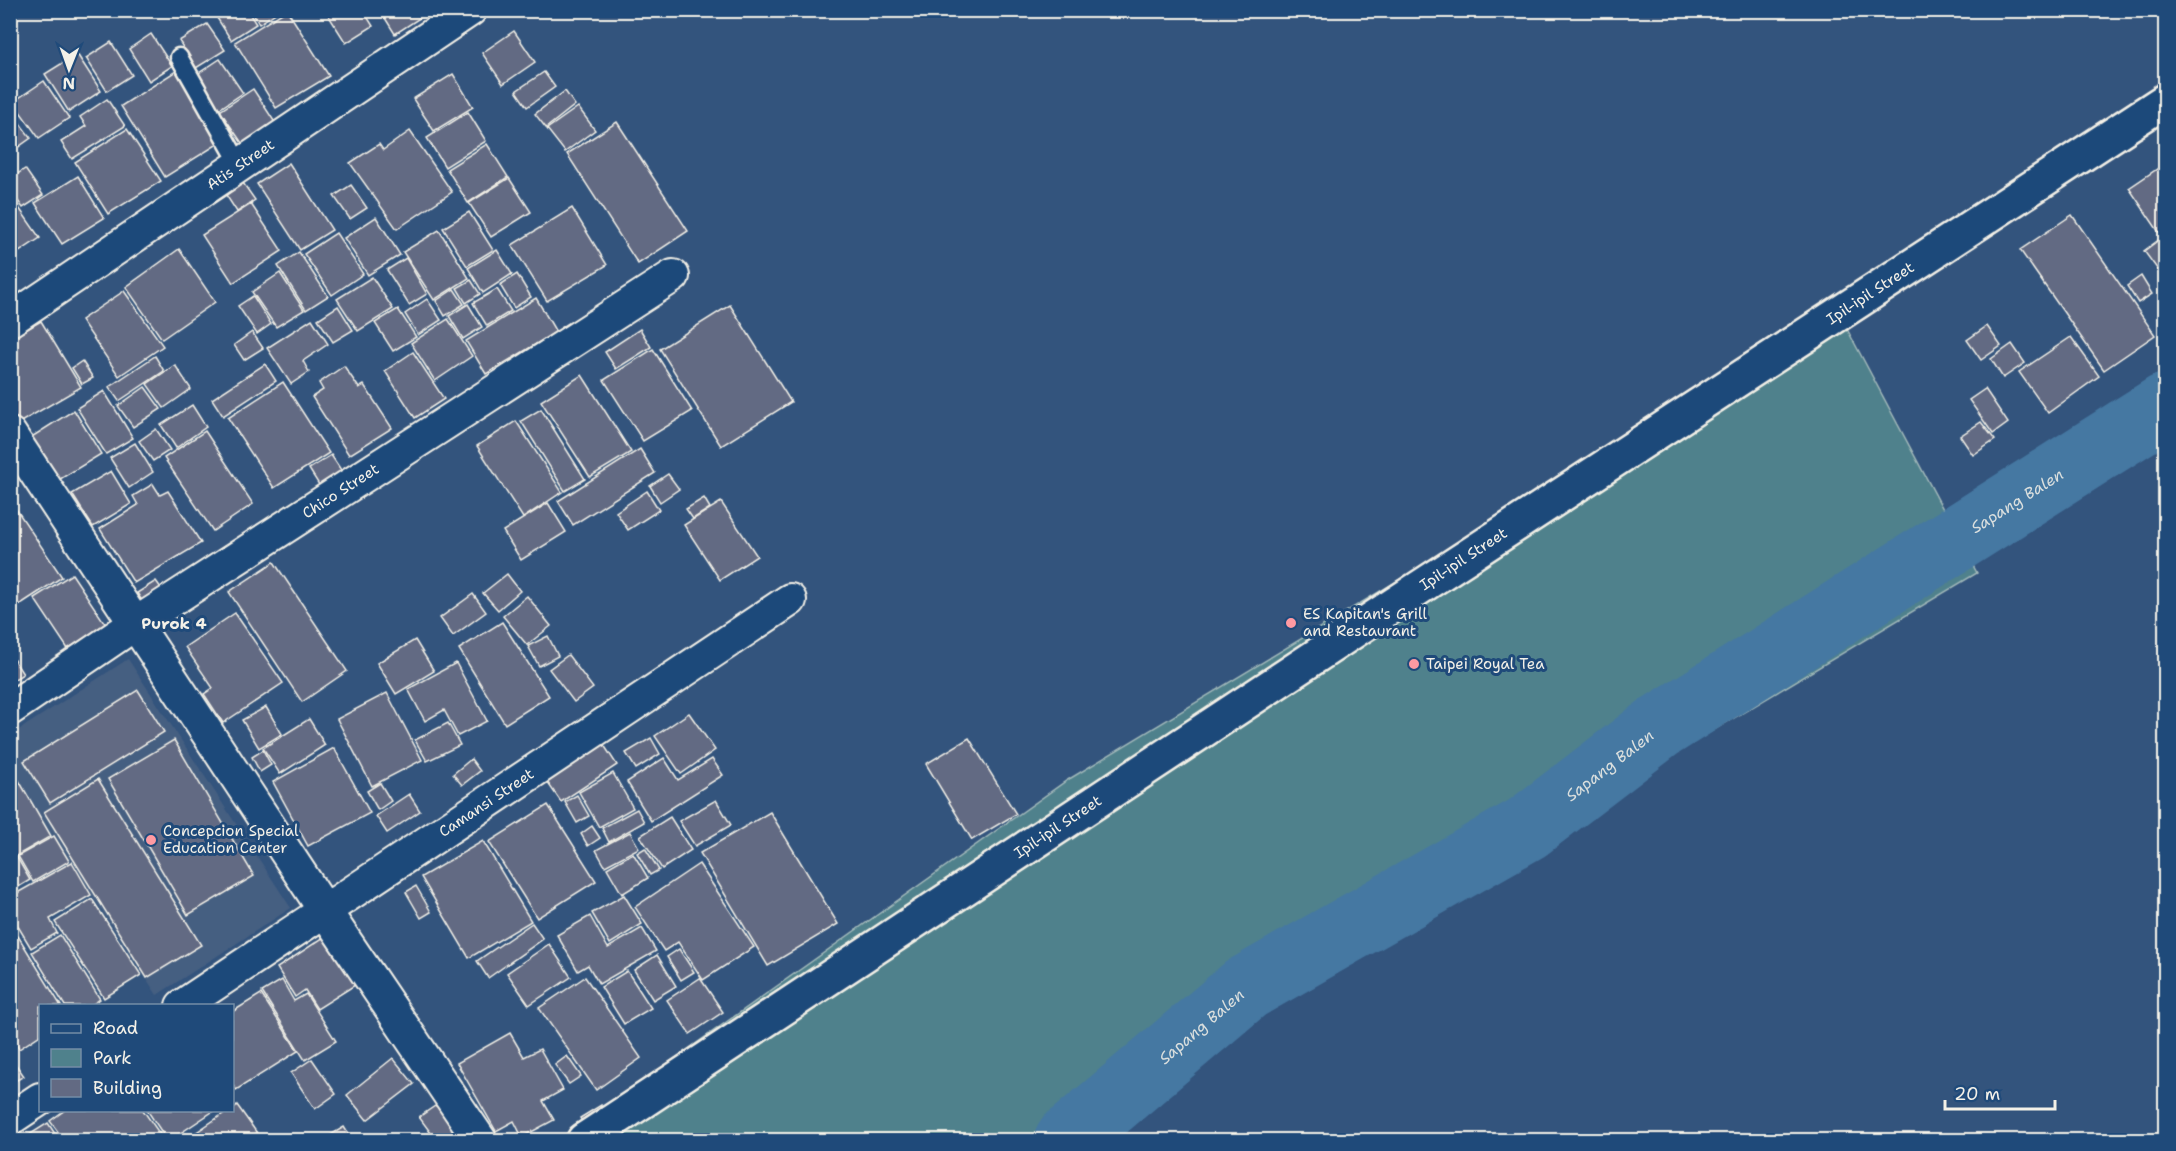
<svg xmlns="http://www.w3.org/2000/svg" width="2176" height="1151" font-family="'Shantell Sans',sans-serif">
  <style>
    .built { fill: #455e81 }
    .green { fill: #4f818c; stroke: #a2b9ba; stroke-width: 1.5 }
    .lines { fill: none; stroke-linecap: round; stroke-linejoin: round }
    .river { stroke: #4578a2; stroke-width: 66 }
    .building { fill: #626a83; stroke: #f4f1e8; stroke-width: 1.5 }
    .service-casing { stroke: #f4f1e8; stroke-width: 21 }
    .minor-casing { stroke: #f4f1e8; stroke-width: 36 }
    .tertiary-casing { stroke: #f4f1e8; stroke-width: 38 }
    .service { stroke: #1f4a7a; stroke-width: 16 }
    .minor { stroke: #1f4a7a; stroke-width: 32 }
    .tertiary { stroke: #1f4a7a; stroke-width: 33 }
    .poi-dot { fill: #ff9aa2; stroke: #1f4a7a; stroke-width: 2 }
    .labels { text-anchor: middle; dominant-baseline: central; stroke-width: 6; stroke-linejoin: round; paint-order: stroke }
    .street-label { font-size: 15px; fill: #f4f1e8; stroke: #1f4a7a }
    .poi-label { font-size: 15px; fill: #f4f1e8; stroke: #1f4a7a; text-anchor: start }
    .water-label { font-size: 16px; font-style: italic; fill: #dadfde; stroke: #1f4a7a }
    .neighbourhood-label { font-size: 16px; font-weight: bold; fill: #f4f1e8; stroke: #1f4a7a }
  </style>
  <rect width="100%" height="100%" fill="#33547d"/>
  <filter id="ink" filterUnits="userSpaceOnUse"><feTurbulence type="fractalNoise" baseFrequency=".0167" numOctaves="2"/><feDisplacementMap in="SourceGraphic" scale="12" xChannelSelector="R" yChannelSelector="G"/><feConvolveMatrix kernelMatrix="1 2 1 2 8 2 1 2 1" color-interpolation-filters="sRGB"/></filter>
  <g filter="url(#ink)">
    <path class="built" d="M128,659l163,249 -134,87 -146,-223v-37z"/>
    <path class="green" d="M1839,314l138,259 -950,567h-467l506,-359z"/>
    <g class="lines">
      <path class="river" id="s1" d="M1067,1140l179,-152 281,-160 132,-101 507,-321"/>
    </g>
    <g class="building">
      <path d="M212,10h35l9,14 -25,16z"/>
      <path d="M251,10h29l-21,14z"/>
      <path d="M287,10l42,66 -53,32 -41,-66z"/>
      <path d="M325,10h38l10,16 -27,17z"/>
      <path d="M380,10h52l-37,24z"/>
      <path d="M207,24l18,26 -29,18 -17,-27z"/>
      <path d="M514,31l21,31 -32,22 -21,-31z"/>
      <path d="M151,34l21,32 -23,15 -20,-32z"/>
      <path d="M111,42l21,33 -25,16 -21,-33z"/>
      <path d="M77,54l24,37 -32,21 -24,-38z"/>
      <path d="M220,59l23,34 -24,16 -23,-34z"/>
      <path d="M176,71l45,71 -56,35 -44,-71z"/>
      <path d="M544,72l11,15 -28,20 -11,-16z"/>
      <path d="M453,74l20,33 -39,24 -21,-32z"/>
      <path d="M44,81l25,37 -30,20 -26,-36z"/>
      <path d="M253,89l23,35 -32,22 -24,-35z"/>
      <path d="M565,91l10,14 -29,23 -11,-14z"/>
      <path d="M107,99l18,27 -53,33 -11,-17 25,-16 -6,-9z"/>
      <path d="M578,107l17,23 -30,22 -18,-23z"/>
      <path d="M10,110l21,28 -21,15z"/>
      <path d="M468,112l18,29 -41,26 -18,-29z"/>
      <path d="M617,122l71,109 -50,33 -71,-110z"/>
      <path d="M127,129l34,52 -53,33 -33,-52z"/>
      <path d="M410,131l42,61 -55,37 -47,-66 29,-19 4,6z"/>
      <path d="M487,144l21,33 -40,26 -21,-34z"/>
      <path d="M289,163l43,67 -32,20 -43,-66z"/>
      <path d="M2166,163v73l-3,2 -34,-50z"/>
      <path d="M25,169l18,26 -20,13 -13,-18v-11z"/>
      <path d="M78,176l26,42 -42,26 -27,-41z"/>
      <path d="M509,178l22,34 -40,25 -22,-34z"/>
      <path d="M243,183l12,17 -18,12 -11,-17z"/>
      <path d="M351,185l16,23 -17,11 -16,-23z"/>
      <path d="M10,195l30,43 -30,20z"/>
      <path d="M251,204l31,47 -49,32 -31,-48z"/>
      <path d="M572,208l35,57 -60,36 -35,-56z"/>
      <path d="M469,212l24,38 -26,16 -24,-38z"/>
      <path d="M2072,215l83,120 -51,35 -84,-120z"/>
      <path d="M376,217l24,38 -32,20 -24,-37z"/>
      <path d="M439,230l30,48 -35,22 -31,-48z"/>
      <path d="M336,233l27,41 -31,21 -28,-41z"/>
      <path d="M2160,239l6,8v34l-22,-30z"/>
      <path d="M179,249l36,53 -53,37 -36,-52z"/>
      <path d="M497,250l15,24 -29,19 -15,-25z"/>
      <path d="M299,252l29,44 -22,14 -28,-44z"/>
      <path d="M406,258l21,36 -18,11 -22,-35z"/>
      <path d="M280,273l24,37 -28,17 -24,-35z"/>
      <path d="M517,274l14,23 -17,11 -14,-23z"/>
      <path d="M2141,276l11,18 -14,9 -11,-17z"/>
      <path d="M372,277l21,32 -35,22 -21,-32z"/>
      <path d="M471,280l9,14 -14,9 -9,-15z"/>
      <path d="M454,289l10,15 -19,12 -9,-15z"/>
      <path d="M497,289l14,22 -24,15 -14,-23z"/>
      <path d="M124,291l39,55 -44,30 -38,-56z"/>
      <path d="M253,296l18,28 -14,10 -19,-28z"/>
      <path d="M536,298l20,34 -70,42 -20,-33z"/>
      <path d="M427,299l14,21 -23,15 -13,-21z"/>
      <path d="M468,304l14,23 -19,12 -14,-23z"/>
      <path d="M730,305l61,97 -70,44 -61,-97z"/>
      <path d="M338,306l15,24 -20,12 -15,-23z"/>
      <path d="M398,309l18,28 -23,14 -18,-28z"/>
      <path d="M312,319l16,25 -25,17 6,11 -18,12 -24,-36z"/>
      <path d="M448,319l24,37 -37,25 -24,-38z"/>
      <path d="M41,321l40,66 -62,36 -9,-14v-70z"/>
      <path d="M1987,326l14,20 -20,14 -14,-20z"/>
      <path d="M640,329l11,18 -35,22 -11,-17z"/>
      <path d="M252,332l11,16 -19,12 -10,-15z"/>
      <path d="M2071,337l28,39 -51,37 -29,-41z"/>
      <path d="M2012,344l13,19 -22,15 -12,-19z"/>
      <path d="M653,349l39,62 -49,30 -39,-61z"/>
      <path d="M413,352l31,47 -29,19 -30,-47z"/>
      <path d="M155,356l9,15 -45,30 -10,-14z"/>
      <path d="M82,361l11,17 -11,6 -10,-16z"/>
      <path d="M265,364l11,17 -53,35 -11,-17z"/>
      <path d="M175,365l16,24 -27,19 -17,-24z"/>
      <path d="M344,366l15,22 5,-3 28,43 -43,27 -37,-58 11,-7 -4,-7z"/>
      <path d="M582,375l49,77 -41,25 -49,-76z"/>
      <path d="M283,382l46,71 -55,35 -46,-70z"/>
      <path d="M145,387l16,22 -28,18 -15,-21z"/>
      <path d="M1985,389l23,34 -15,11 -24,-34z"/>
      <path d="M104,391l29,47 -27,16 -29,-46z"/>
      <path d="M192,405l14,22 -30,21 -15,-23z"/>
      <path d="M541,409l44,70 -20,12 -44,-70z"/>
      <path d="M74,410l27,44 -44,27 -27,-43z"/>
      <path d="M516,421l46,71 -39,26 -46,-72z"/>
      <path d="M1981,422l14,18 -22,15 -13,-19z"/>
      <path d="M156,429l14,21 -17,11 -14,-20z"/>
      <path d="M205,431l48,73 -40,27 -49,-73z"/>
      <path d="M135,443l18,29 -24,16 -19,-30z"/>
      <path d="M640,449l15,24 -82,52 -15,-24z"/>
      <path d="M331,455l12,18 -22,15 -12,-19z"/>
      <path d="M111,471l20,33 -38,23 -21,-33z"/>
      <path d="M668,474l11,15 -19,13 -10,-16z"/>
      <path d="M153,484l7,11 8,-4 33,52 -67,40 -34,-54 38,-24 -5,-9z"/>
      <path d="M647,491l12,19 -31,20 -12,-18z"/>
      <path d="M704,498l6,10 -17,11 -7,-10z"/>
      <path d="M10,500l52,77 -52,34z"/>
      <path d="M721,502l36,54 -37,24 -36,-55z"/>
      <path d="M548,503l18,29 -45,28 -18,-29z"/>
      <path d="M274,562l73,109 -45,31 -73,-110z"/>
      <path d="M72,574l34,51 -38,24 -34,-51z"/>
      <path d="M507,574l13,17 -22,19 -15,-17z"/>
      <path d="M156,581l8,11 -20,12 -7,-11z"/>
      <path d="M473,594l13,18 -33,24 -13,-18z"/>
      <path d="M527,596l24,30 -24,19 -24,-29z"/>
      <path d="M235,613l48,70 -60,40 -19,-29 9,-6 -28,-41z"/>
      <path d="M502,622l47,74 -44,28 -46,-75z"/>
      <path d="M548,636l10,20 -19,10 -11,-20z"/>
      <path d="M415,640l19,31 -38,23 -19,-31z"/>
      <path d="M10,654l13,20 -13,8z"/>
      <path d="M568,655l25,33 -19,14 -25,-33z"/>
      <path d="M456,663l31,58 -29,15 -14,-26 -19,11 -17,-32z"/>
      <path d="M138,690l26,42 -114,71 -26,-42z"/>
      <path d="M387,693l35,67 -50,26 -35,-67z"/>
      <path d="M266,707l16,27 -23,14 -17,-28z"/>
      <path d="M689,713l26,37 -34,24 -26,-38z"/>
      <path d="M309,719l16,26 -45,29 -17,-26z"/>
      <path d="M448,723l12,22 -33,16 -12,-21z"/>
      <path d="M651,738l9,16 -24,15 -10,-16z"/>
      <path d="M969,738l47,76 -44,26 -46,-76z"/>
      <path d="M600,739l17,26 -56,37 -18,-26z"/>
      <path d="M174,740l80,136 -66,39 -80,-136z"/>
      <path d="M334,748l36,65 -62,33 -35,-64z"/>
      <path d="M263,750l8,15 -11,7 -8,-15z"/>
      <path d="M664,758l14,22 34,-21 11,16 -72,46 -24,-39z"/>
      <path d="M471,759l9,12 -18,14 -9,-11z"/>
      <path d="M14,772l37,64 -35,20 14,24 -20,12v-119z"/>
      <path d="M613,773l20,35 -34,19 -20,-35z"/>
      <path d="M98,779l103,166 -54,33 -103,-166z"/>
      <path d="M380,783l11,18 -13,9 -11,-19z"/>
      <path d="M409,794l11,17 -33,22 -11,-17z"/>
      <path d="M577,795l12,21 -12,7 -12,-21z"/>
      <path d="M716,800l15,25 -36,21 -16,-25z"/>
      <path d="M548,805l48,76 -59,37 -48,-76z"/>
      <path d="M637,809l7,13 -35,20 -7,-14z"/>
      <path d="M770,812l68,112 -70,42 -68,-113z"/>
      <path d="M670,817l21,33 -29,19 -22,-33z"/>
      <path d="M592,826l8,12 -12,8 -7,-12z"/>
      <path d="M630,832l9,16 -34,18 -9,-16z"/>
      <path d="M54,836l15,25 -36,21 -15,-26z"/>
      <path d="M483,841l48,80 -62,37 -48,-81z"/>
      <path d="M645,848l14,22 -9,5 -13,-22z"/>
      <path d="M633,853l15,25 -26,16 -15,-26z"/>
      <path d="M72,862l19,33 -41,24 7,14 -26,15 -21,-35v-16z"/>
      <path d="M699,864l55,83 -51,33 -25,-38 -14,9 -29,-44z"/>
      <path d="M416,886l15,26 -10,6 -15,-26z"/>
      <path d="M624,895l18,29 -32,20 -18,-31z"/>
      <path d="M92,899l49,76 -37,23 -49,-76z"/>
      <path d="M590,916l18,32 34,-20 14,23 -57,33 -11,-19 -10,6 -21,-36z"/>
      <path d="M532,923l11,16 -55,39 -11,-17z"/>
      <path d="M60,935l40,64 -10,7h-25l-33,-54z"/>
      <path d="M18,936l43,70h-21v29l-21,14 -9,-14v-94z"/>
      <path d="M324,937l31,48 -38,24 -12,-19 -10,7 -18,-29z"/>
      <path d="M549,944l22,33 -42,28 -22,-32z"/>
      <path d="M679,949l15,23 -13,8 -14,-23z"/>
      <path d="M657,955l19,31 -23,14 -19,-30z"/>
      <path d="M627,971l24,37 -27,16 -23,-37z"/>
      <path d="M585,977l56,81 -45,32 -57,-82z"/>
      <path d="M700,978l23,34 -33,22 -23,-34z"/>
      <path d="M282,980l12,21 12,-7 30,47 -31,19 -43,-68z"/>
      <path d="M261,994l37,57 -62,39 -4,-6v-72z"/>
      <path d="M510,1033l14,24 16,-8 23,41 -20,11 11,19 -32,17 -8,-16 -18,10 -39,-68z"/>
      <path d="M10,1056l14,20 -14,8z"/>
      <path d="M567,1056l14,20 -12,8 -14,-19z"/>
      <path d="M393,1058l21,26 -47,36 -20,-25z"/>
      <path d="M312,1059l24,35 -21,15 -24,-36z"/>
      <path d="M438,1104l18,25 -16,11h-4l-17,-23z"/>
      <path d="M237,1105l25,35h-77l44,-30h3z"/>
      <path d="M601,1105l1,18 -13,9 -9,-14z"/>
      <path d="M65,1110h78l21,30h-100l-14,-19z"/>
      <path d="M147,1110h68l-45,30h-3z"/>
      <path d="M48,1123l11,17h-38z"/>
      <path d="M344,1127l8,13h-30z"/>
    </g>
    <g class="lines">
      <defs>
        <path id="service" d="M179,57l61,108"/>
        <g id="minor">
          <path id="s2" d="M10,320l460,-310"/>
          <path d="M10,434l315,477 155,229"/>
          <path id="s3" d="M10,709l125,-85 538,-348"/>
          <path id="s4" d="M182,1006l608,-406"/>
          <path d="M10,1119l30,-20"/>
        </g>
        <g id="tertiary">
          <path id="s5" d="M584,1140l835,-552 747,-488"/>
        </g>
      </defs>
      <use href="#service" class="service-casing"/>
      <use href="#minor" class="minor-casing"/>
      <use href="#tertiary" class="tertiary-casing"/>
      <use href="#service" class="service"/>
      <use href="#minor" class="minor"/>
      <use href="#tertiary" class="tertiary"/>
    </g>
  </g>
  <g class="poi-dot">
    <circle cx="1291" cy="623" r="6"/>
    <circle cx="1414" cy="664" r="6"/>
    <circle cx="151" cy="840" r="6"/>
  </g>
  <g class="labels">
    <g class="street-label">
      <text stroke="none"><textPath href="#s2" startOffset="278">Atis Street</textPath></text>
      <text stroke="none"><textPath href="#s5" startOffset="1540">Ipil-ipil Street</textPath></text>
      <text stroke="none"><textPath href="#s3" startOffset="396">Chico Street</textPath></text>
      <text stroke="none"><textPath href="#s5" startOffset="1054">Ipil-ipil Street</textPath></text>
      <text stroke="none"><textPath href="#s4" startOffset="366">Camansi Street</textPath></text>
      <text stroke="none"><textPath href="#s5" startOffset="568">Ipil-ipil Street</textPath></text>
    </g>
    <g class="poi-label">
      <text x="1303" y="614">ES Kapitan's Grill<tspan x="1303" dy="17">and Restaurant</tspan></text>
      <text x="1426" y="664">Taipei Royal Tea</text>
      <text x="163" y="831">Concepcion Special<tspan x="163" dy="17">Education Center</tspan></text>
    </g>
    <g class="water-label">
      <text stroke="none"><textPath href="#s1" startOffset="1148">Sapang Balen</textPath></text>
      <text stroke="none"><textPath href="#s1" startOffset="662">Sapang Balen</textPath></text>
      <text stroke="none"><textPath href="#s1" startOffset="176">Sapang Balen</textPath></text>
    </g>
    <g class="neighbourhood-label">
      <text x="174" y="623">Purok 4</text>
    </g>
  </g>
  <rect width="2176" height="1151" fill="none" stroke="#1f4a7a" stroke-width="36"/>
  <rect x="18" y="18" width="2140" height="1115" fill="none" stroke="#f4f1e8" stroke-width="2" filter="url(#ink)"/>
  <rect x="39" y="1004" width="195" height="108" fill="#1f4a7a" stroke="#748da6" stroke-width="1.5"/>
  <rect x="51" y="1024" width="30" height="9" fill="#1f4a7a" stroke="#748da6" stroke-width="1.5"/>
  <text x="93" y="1034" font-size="18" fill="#f4f1e8">Road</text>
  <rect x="51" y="1049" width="30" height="18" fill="#4f818c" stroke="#748da6" stroke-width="1.5"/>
  <text x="93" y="1064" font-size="18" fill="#f4f1e8">Park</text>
  <rect x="51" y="1079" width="30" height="18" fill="#626a83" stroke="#748da6" stroke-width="1.5"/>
  <text x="93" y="1094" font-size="18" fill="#f4f1e8">Building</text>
  <g transform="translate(69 69) rotate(181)" stroke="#1f4a7a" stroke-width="4.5" paint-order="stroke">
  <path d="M0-4.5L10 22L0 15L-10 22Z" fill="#f4f1e8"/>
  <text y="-9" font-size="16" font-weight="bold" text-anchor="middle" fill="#f4f1e8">N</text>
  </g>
  <path d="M1945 1100v9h110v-9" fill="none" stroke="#f4f1e8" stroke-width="3"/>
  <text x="1954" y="1100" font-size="18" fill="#f4f1e8" stroke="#1f4a7a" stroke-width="4.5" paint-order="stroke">20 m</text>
</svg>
